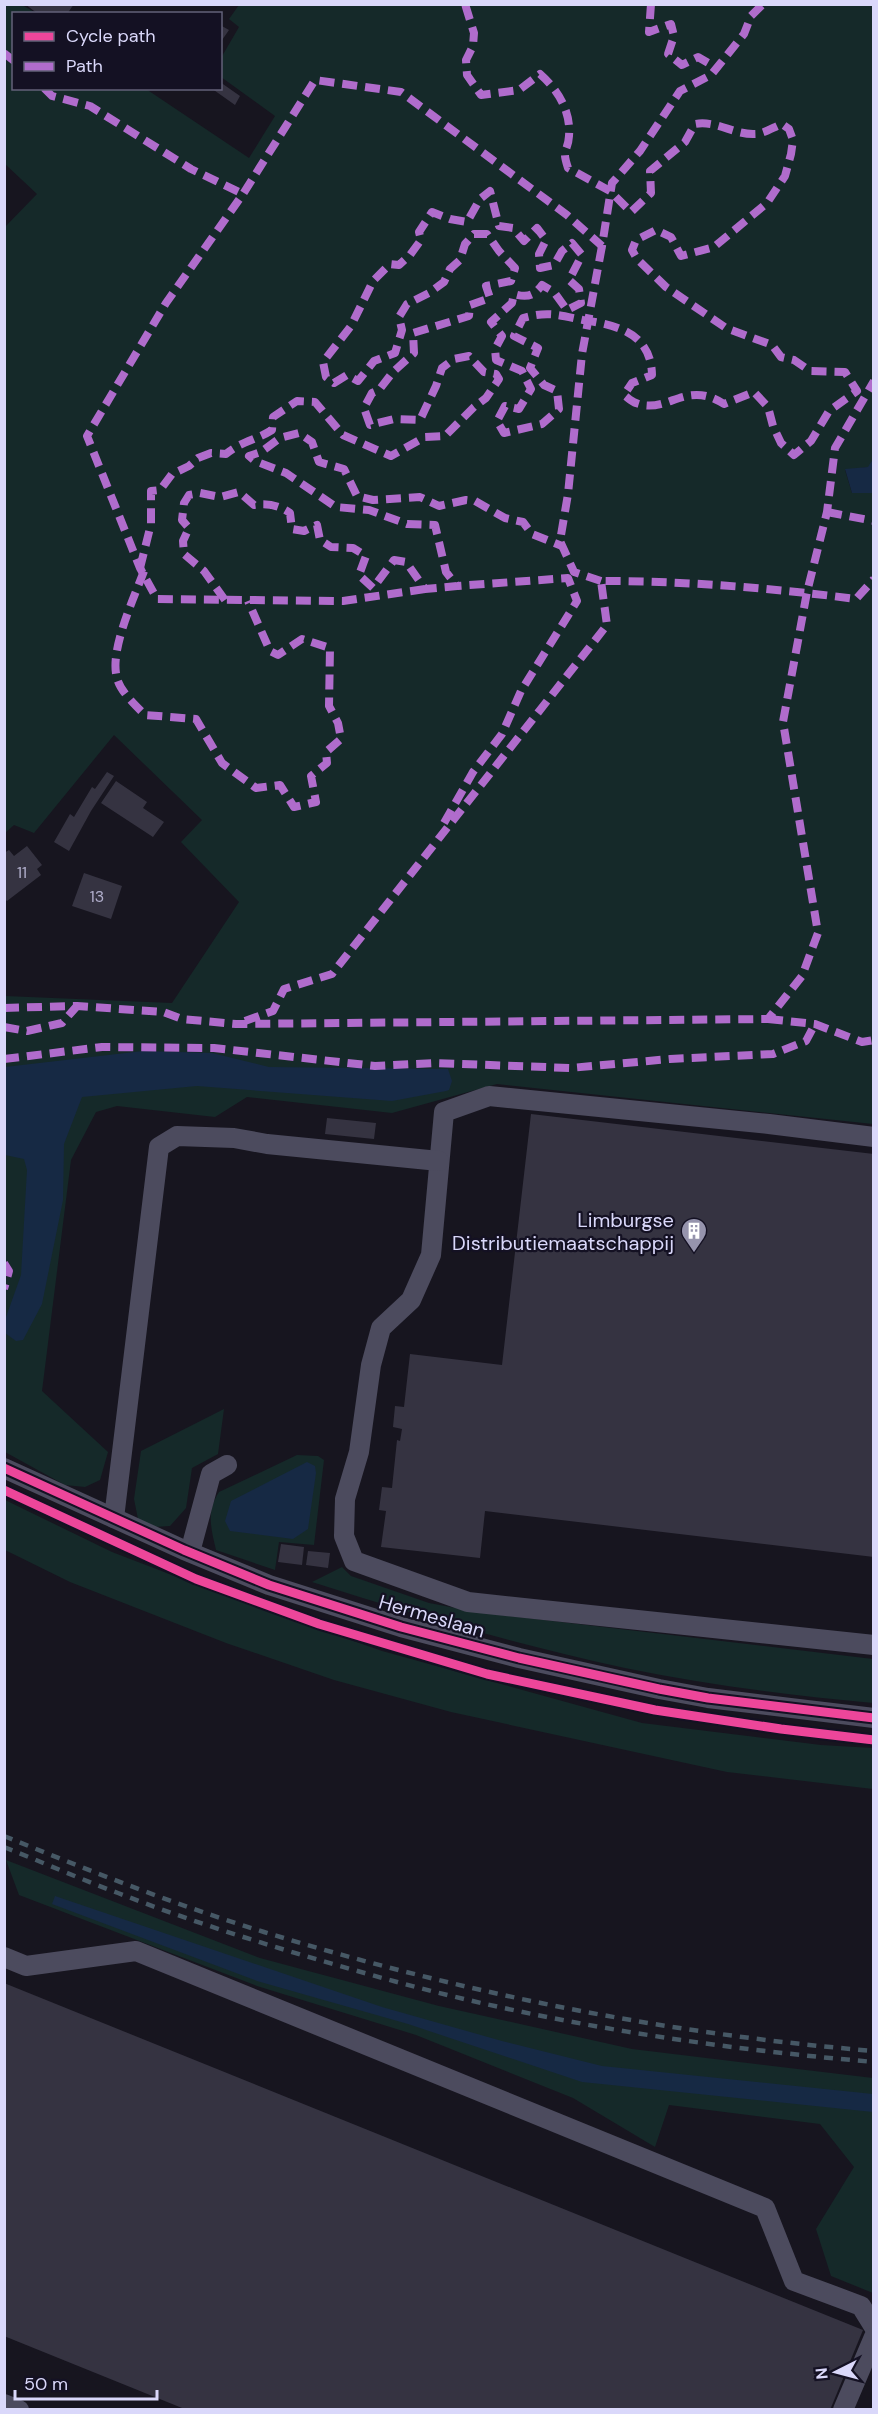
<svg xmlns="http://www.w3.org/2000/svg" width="878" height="2414" font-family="'DM Sans',sans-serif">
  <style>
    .green { fill: #152929 }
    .water { fill: #162944 }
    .building { fill: #353341 }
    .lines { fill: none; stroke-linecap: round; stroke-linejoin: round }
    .minor { stroke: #4c4b5e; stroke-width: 20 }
    .rail { stroke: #465865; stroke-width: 4.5; stroke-dasharray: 9 8; stroke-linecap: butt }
    .quiet { stroke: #b06ccc; stroke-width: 8; stroke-dasharray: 15 8; stroke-linecap: butt }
    .cycleway-casing { stroke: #141123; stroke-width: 13 }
    .cycleway { stroke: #ed469a; stroke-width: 9 }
    .labels { text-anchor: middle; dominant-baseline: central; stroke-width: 4.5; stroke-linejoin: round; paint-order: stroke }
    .number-label { font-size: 16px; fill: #b1afcc }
    .poi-label { font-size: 20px; fill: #dad8fa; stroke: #141123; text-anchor: end }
    .street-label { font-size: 20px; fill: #dad8fa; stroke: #141123 }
  </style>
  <rect width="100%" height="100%" fill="#17151f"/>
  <g class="green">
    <path d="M5,5h17l14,8 -22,1v74l132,1 103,69 26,-42 -54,-39v-19l18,-31 -10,-8 10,-14h634v454l-4,8 -24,3 7,23h22l-1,631 -376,-40 -105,29 -145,-16 -32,20 -98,-11 -21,6 -25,48 -29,231 66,61 -8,28 -15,7 -20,-2 -60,-33v-456l167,7 67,-101 -58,-60 21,-22 -88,-85 -80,98 -20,-8 -9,8v-606l32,-33 -32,-30z"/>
    <path d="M224,1409l-6,45 -26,14 -6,40 -16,18 -16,1 -16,-8 -4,-20 7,-48z"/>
    <path d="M297,1455l21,1 6,4 -10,85 -35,-3 -4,28 -59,-20c-5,-22 -10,-38 3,-58z"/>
    <path d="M5,1500l107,52 130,50 140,49 260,72 179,22 52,3v41l-146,-17 -276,-60 -117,-32 -108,-37 -156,-61 -65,-32z"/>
    <path d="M342,1567l9,9 78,27 48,9 396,47v44c-83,-8 -166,-18 -248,-35 -106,-23 -210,-53 -313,-86z"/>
    <path d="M6,1860l254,98 179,48 193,43 241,29v215l-42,-17 -15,-47 38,-62 -34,-43 -151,-19 -14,42 -82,-49 -157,-63 -159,-49 -238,-91z"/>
  </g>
  <g class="water">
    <path d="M873,459v34h-21l-7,-24 23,-2z"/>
    <path d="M143,1051l69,2 57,14 179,2 4,12 -3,9 -3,1 -54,10 -195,-15 -115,11 -18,47 -1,56 -21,104 -19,36 -7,1 -11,-8v-13l16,-45 6,-105 -3,-11 -19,-4v-88z"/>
    <path d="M307,1462l8,4 1,7 -8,56 -15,10 -63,-8 -5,-10 6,-20z"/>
    <path d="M55,1896l327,111 120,34 100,25 271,28v18l-291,-30 -174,-58 -151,-43 -205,-77z"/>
  </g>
  <g class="building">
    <path d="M25,4h49l-7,10h-29z"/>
    <path d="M220,25l9,5 -9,13z"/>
    <path d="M220,82l20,14 -5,9 -24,-17h9z"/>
    <path d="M107,772l7,4 -23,35 -22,40 -15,-9 16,-28 4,3 18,-30 3,2z"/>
    <path d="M116,781l31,21 -4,6 21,14 -11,15 -52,-34z"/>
    <path d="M27,846l15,19 -5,4 4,6 -34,26 -3,-3v-45l5,-3 5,6z"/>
    <path d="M84,873l38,13 -11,33 -39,-13z"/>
    <path d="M531,1114l343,40v403l-389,-46 -5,47 -99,-11 5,-36 -7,-1 3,-23 10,1 5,-48 3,1 2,-12 -9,-2 2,-21 9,1 6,-53 92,11z"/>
    <path d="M327,1118l49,5 -2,16 -49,-5z"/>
    <path d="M281,1544l23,3 -2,18 -24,-3z"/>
    <path d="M308,1551l22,2 -2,15 -22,-3z"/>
    <path d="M4,1983l859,347 -33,80h-643l-183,-74z"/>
  </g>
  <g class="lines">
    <g class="minor">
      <path d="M874,1137l-105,-13 -280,-28 -45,16 -13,143 -20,45 -30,28 -10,37 -12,87 -14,47 -1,37 10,25 114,41 406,43"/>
      <path d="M4,1468l180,82 85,35 132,42 118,31 140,31 49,9 166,20"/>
      <path d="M114,1518l45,-371 18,-11 57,2 33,6 172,17"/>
      <path d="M190,1552l21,-78 16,-9"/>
      <path d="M4,1957l22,9 110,-15 629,257 29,73 67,25 13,21"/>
      <path d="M4,2404l15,6"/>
      <path d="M843,2410l31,-73"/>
    </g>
    <g class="rail">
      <path d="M4,1836c86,35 172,69 260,96 199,61 402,102 610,119"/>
      <path d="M4,1847c38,15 76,32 114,46 87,34 178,61 268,86 159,44 324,69 488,83"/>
    </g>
    <g class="quiet">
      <path d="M651,4l-2,28 22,-8 3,12 -6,18 14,11 16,-8 17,10"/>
      <path d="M4,53l10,8"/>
      <path d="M44,88l8,8 38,10 101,63 52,25"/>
      <path d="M827,512l47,9"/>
      <path d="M140,568l11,-44v-33l9,-1 12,-16 17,-8 9,-8 13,-5 15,1c14,-12 30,-14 46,-24l1,-13 24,-16 18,1 28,33 48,21 34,-19 20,-1 29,-29 12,-9 13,-19 -3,-5 -12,-2 -15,-16 -15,3 -12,9 -6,18 -16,34 -26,-1 -24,6 -6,-17 8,-15 7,-3 14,-18 21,-19 -1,-20 56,-17 1,-11 20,-7 -4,-12 25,-5 4,-13 -16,-17 -12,-17h-13l-9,10 -5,16 -10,9 -6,13 -15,11 -22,11 -8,13 3,13 -7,23 -21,8 -16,20 -11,-6 -13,8 -8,-6 -3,-15 28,-36 22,-45 17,-17 9,1 11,-10 11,-15 -2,-8 13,-20 18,7 17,3 13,-23 10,-8 9,35 14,2 11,13 13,-13 9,12 -7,14 1,14 14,-3 8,-14 10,-8 10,12 -13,25 10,9 2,14 -14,7 -13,-18 -12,-7c-8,11 -15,13 -28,9l-2,9 -21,19 11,14 -7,13 1,11 26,11 9,18 -12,20 -14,-3 -8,15 7,12 38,-9 17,-15 -2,-18 -13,-6 -14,-17 8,-20 -24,-12 9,-18c25,-7 35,-3 60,2 34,5 68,13 69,55l-20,8 -8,12c4,3 8,7 12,8 31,12 50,-24 88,1l30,-12 14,15 5,19 8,17 13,12 17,-14 18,-30 28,-20 -12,-19 -35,-1 -16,-11 -13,-3 -9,-12 -46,-17 -60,-41 -29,-28 -5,-9 4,-10 20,-10 15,7 10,19 33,-9 53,-44 18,-27 6,-22 2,-14 -4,-11 -7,-5c-8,3 -19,10 -27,10 -21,1 -39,-14 -60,-10l-10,18 -35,29 1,22 -20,19 -21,-21 -42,-23c-7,-21 0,-15 1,-32 2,-25 -11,-46 -29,-62l-21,16 -38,5 -14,-20 -1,-15 7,-14 1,-13 -9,-29"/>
      <path d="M144,571c-10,27 -35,80 -27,107 3,13 18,27 28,37l51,4 26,44 34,25 24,-3 14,22 22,-5 -5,-26 16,-13 -1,-11 15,-13 -3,-16 -9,-17 1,-58 -28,-9 -24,16 -8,-4 -22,-50"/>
      <path d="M601,581l-27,-9 -14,-31 8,-47 14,-140 20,-108"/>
      <path d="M425,589l-82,12 -186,-2 -17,-31 -53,-132 79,-133 77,-109 72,-114 86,12 166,123 35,31 10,-63 28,-32 40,-60 31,-16 33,-41 7,-18 12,-12"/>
      <path d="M225,600l-21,-29 -20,-17 -1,-13 6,-13 -7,-8 2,-17 5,-8 11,-2 20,4 19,-5 15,13c13,-2 25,0 36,8l2,16 12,2 13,-6 3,15 11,7 22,1 13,8 -7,19 14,13 21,-28 12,2 19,27 32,-3 -11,-14 -11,-47 -28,-1 -38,-14 -33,-3 -50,-34 -31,-12 -6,-5 12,-4 19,-14 19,-5 13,9 7,20 25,7 13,27 16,4 47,-3 19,9 27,-6 9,1 30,17 18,4 9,12 30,12"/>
      <path d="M444,823l29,-51 29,-38 19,-43 56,-90 -9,-23 -111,8"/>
      <path d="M4,1008l73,-2 86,6 19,7 54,5 532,-5 34,-43 16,-43 -35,-211 24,-130 20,-80 8,-64 39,-67"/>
      <path d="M768,1019l47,5 47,18 12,-2"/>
      <path d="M245,1021l28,-10 11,-22 48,-15 275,-349 -6,-44c85,0 171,7 255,18l18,-20"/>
      <path d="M4,1027l23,4 35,-8 15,-17"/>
      <path d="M4,1059l98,-12 112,1 161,18 60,-3 135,5 100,-9 103,-5 33,-13 9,-17"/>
      <path d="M4,1263l5,8 -5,18"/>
    </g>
    <defs>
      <g id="cycleway">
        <path d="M4,1468l180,82 85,35 132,42 118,31 140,31 49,9 166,20"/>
        <path d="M4,1490l192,89 123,45 168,50 168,36 126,19 93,11"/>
      </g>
    </defs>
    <use href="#cycleway" class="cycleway-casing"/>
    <use href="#cycleway" class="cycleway"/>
  </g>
  <defs>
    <symbol id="building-pin" viewBox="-11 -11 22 30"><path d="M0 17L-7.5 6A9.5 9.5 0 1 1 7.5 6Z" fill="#9694ad" stroke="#141123"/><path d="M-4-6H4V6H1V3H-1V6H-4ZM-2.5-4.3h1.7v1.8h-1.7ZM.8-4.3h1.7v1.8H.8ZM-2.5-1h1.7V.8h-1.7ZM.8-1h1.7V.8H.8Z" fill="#fff"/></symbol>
  </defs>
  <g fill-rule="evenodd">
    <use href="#building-pin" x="679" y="1216" width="30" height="40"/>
  </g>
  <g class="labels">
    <g class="number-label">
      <text x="22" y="872">11</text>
      <text x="97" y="896">13</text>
    </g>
    <g class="poi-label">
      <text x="674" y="1220">Limburgse<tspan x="674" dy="23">Distributiemaatschappij</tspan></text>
    </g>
    <g class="street-label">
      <text transform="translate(432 1616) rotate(16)">Hermeslaan</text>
    </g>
  </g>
  <rect width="878" height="2414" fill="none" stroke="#dad8fa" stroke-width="12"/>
  <rect x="12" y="12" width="210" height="78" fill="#141123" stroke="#636179" stroke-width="1.5"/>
  <rect x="24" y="32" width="30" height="9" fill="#ed469a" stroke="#636179" stroke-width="1.5"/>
  <text x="66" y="42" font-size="18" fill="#dad8fa">Cycle path</text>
  <rect x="24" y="62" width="30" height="9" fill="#b06ccc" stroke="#636179" stroke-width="1.5"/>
  <text x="66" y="72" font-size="18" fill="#dad8fa">Path</text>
  <g transform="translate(836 2372) rotate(264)" stroke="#141123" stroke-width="4.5" paint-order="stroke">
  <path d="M0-4.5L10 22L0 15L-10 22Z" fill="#dad8fa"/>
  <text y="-9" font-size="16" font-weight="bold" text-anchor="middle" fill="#dad8fa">N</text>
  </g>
  <path d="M15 2390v9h142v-9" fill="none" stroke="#dad8fa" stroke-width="3"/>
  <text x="24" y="2390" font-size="18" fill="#dad8fa" stroke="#141123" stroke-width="4.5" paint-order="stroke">50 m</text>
</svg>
